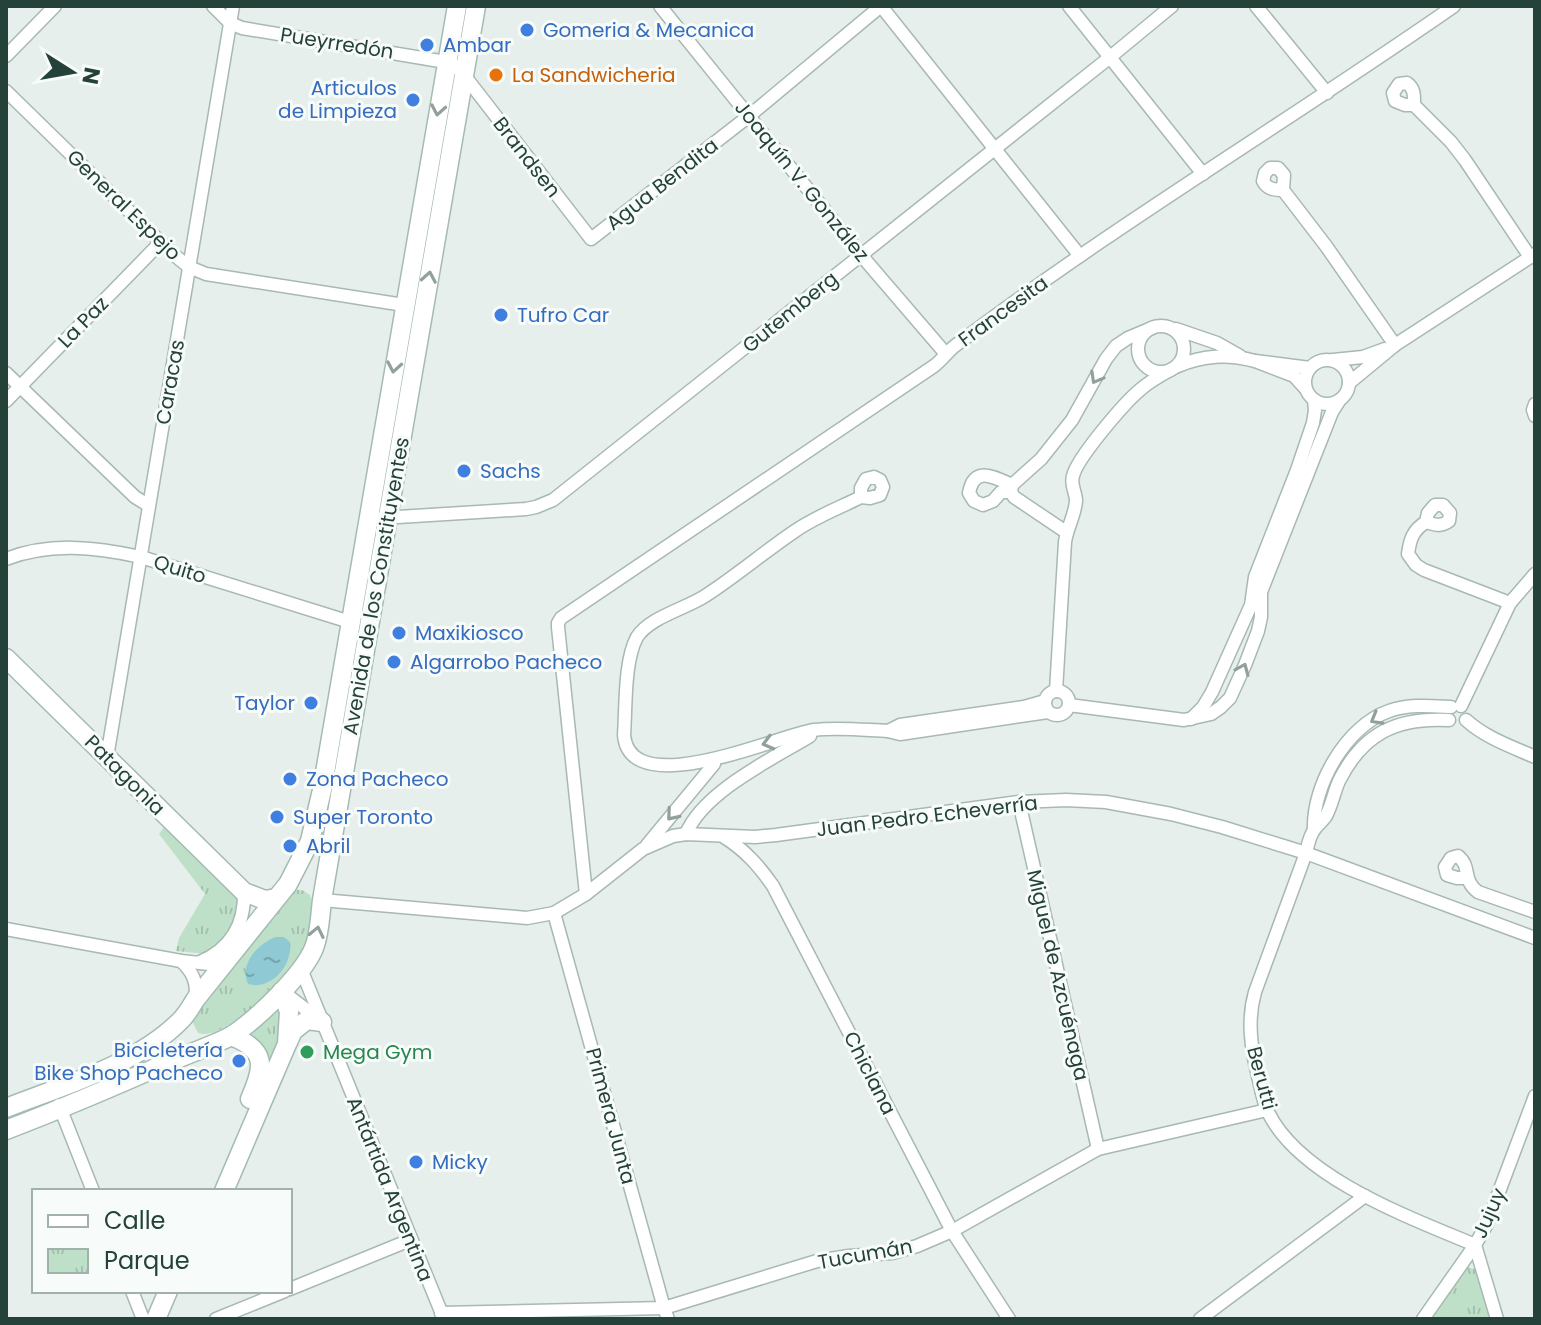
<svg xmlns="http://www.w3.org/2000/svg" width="1541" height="1325" font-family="Poppins,sans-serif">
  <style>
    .park { fill: url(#park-tufts) }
    .water { fill: url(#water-ripples) }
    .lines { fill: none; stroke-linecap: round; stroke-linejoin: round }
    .street-casing { stroke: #a8b8b2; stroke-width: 15 }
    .secondary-casing { stroke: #a4bbb3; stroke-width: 21 }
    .street { stroke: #fff; stroke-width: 12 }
    .secondary { stroke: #fff; stroke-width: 18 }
    .oneway { stroke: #92a09c }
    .shop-dot { fill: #3f7fe0; stroke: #f7fbf9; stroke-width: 3 }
    .food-dot { fill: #e8710a; stroke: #f7fbf9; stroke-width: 3 }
    .leisure-dot { fill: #2e9e5b; stroke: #f7fbf9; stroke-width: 3 }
    .labels { text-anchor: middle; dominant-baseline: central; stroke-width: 6; stroke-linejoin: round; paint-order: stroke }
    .shop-label { font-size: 20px; fill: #366cbe; stroke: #f7fbf9; text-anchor: start }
    .street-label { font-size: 20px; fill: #24423a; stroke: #f7fbf9 }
    .food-label { font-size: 20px; fill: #c56008; stroke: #f7fbf9; text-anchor: start }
    .leisure-label { font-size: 20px; fill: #27864d; stroke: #f7fbf9; text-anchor: start }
  </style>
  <defs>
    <pattern id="park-tufts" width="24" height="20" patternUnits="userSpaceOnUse" patternTransform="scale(2)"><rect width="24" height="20" fill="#bfe0c8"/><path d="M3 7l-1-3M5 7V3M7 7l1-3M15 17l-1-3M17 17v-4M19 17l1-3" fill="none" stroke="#a4c1ad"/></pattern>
    <pattern id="water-ripples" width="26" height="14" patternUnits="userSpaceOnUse" patternTransform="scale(2)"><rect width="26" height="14" fill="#8ec9d4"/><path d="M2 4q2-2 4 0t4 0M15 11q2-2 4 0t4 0" fill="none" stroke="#74a5ad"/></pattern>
  </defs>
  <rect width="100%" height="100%" fill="#e6efeb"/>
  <g class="park">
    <path d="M164,827l75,70 3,9 -17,36 -19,12 -30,-3 3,-13 26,-44 -46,-60z"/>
    <path d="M296,890h6l8,5c6,16 1,40 -7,55 -13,23 -78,93 -105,83l-6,-12 5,-8 54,-72 42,-49z"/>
    <path d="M283,1004v32l-18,41c2,-23 4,-33 -21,-40z"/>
    <path d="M1468,1267l9,3 16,49h-63z"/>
  </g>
  <path class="water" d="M275,937h9l6,5c3,22 -18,49 -42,42 -9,-20 9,-39 27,-47z"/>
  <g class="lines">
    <defs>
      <g id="street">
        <path d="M213,6l17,17 12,5 210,35 12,12 127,164 158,-123 132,-110"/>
        <path d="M660,6l201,249 85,99"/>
        <path d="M881,6l199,250"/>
        <path d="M1069,6l134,168"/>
        <path d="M1256,6l71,87"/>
        <path d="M6,56l49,-50"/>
        <path d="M6,91l167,163 16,13 17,7 198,31"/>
        <path d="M1414,105c0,-9 1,-16 -7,-22l-8,1 -6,9 2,8 10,4h9l37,37 14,18 65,97"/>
        <path d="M1283,190c-9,0 -16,-1 -20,-9l2,-8 5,-5h8l6,7 -1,15 43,56 69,99"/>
        <circle cx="1161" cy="349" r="23"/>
        <path d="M1176,329l41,14 23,13"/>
        <path d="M1333,360l30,-3 22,-8"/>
        <circle cx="1327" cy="382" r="22"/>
        <path d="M1178,366c26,-11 49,-12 77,-5"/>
        <path d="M6,373l129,124 13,8"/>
        <path d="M1349,383l46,-38 140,-91"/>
        <path d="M1305,388l-11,-12 -39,-15 55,7"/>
        <path d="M6,401l155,-159"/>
        <path d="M1535,404l-2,6 2,6"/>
        <path d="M1011,492h-10l-8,9 -10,4 -9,-4 -5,-8c5,-28 25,-16 43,-8"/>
        <path d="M861,497v-9l5,-9 8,-2 6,3 3,7 -3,8 -10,3 -9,-1c-22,11 -46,20 -66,34 -31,21 -59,45 -90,65 -20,13 -55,21 -68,41 -13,24 -11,70 -13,98 6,68 153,1 190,-5 24,-3 50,0 74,1l12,3 148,-22"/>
        <path d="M382,518l144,-9 10,-2 17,-7 556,-442 63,-52"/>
        <path d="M1426,522c9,3 15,5 23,-1l1,-8 -7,-8h-8l-7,8 -2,9c-13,8 -16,17 -18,32l8,11 8,5 86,33"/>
        <path d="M1066,532l-52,-35 -3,-5 1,-7 29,-26 31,-39 34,-61 10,-13 12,-8 24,-10"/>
        <path d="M6,559c44,-17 89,-12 135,-2l209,65"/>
        <path d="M1056,691l9,-149c2,-14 10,-27 11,-41 0,-9 -6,-16 -3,-25 4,-18 52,-74 68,-87 9,-8 20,-14 31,-20"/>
        <circle cx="1057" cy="703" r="12"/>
        <path d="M1069,705l115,15 27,-6 10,-7 9,-9 15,-33 13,-34 3,-14v-25l71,-180 7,-11"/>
        <path d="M1461,706l49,-103 25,-29"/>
        <path d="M1191,719l12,-12 9,-15 39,-87 4,-28 42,-107 16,-47 2,-13 -1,-10"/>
        <path d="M1449,720c-52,-3 -86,13 -110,61 -5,11 -7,24 -13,35 -3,5 -9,9 -12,14 -5,7 -6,15 -8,23l-51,139c-8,28 -4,56 3,84 3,12 5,25 10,36 32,66 143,106 207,133l22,74"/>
        <path d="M1466,720c20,18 44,26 69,37"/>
        <path d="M888,731l12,-6 124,-18 21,-6"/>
        <path d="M107,757l126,-751"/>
        <path d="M1019,802l79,347"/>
        <path d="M1314,830c-2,-44 32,-104 75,-119 20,-7 41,-5 62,-4"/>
        <path d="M686,834c17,-42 86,-75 124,-98"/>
        <path d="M724,837c21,13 35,29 49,49l179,345 57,88"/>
        <path d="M647,845l67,-81"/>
        <path d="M1466,878h-9l-10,-3 -2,-8 6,-9 7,-2c14,11 3,23 20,36l57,20"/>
        <path d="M586,894l-28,-267v-4l3,-5 373,-252c8,-6 14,-15 22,-21 160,-121 333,-224 498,-339"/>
        <path d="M322,900l205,18 27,-5 32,-19 57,-45 30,-13 13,-2 69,3 21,-2 243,-33 47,-2 40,2 65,12 51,13 84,26 229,85"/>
        <path d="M554,913l110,395 4,11"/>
        <path d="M6,929l175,32 28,3h15"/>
        <path d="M181,961c12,11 17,22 14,39"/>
        <path d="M200,962c30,-13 45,-37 44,-70"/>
        <path d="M301,969l143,350"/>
        <path d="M282,991l39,30"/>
        <path d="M59,1105l34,86"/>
        <path d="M290,1289l120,-49"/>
        <path d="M132,1291l11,28"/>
        <path d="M441,1313l223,-5 153,-47 32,-5 43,-3 25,-7 35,-15 146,-82 169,-39"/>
        <path d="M216,1319l69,-28"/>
        <path d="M1200,1319l165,-123"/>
        <path d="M1423,1319l52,-74 12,-21 48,-128"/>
      </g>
      <g id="secondary">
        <path d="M6,658l238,234 21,8 11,-2"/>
        <path d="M231,1036c37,14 33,31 19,63"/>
        <path d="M288,1042l5,-11 14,-11 15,2"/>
        <path d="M6,1108c58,-23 131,-43 175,-88 6,-6 10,-13 14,-20l93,-116 22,-43 12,-51 135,-784"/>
        <path d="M6,1130c55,-21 109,-44 163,-68 19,-8 45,-17 62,-26 25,-16 72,-61 83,-88 6,-15 6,-32 8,-48l154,-894"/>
        <path d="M224,1191l63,-147 2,-32 -7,-21"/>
        <path d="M156,1319l12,-28"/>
      </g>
    </defs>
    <use href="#street" class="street-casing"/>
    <use href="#secondary" class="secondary-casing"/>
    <use href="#street" class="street"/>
    <use href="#secondary" class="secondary"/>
  </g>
  <defs><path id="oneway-chevron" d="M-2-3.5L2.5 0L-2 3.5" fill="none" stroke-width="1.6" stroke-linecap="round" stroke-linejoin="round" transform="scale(2)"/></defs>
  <g class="oneway">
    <use href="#oneway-chevron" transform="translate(438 110) rotate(100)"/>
    <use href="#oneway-chevron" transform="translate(429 277) rotate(-80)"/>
    <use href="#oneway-chevron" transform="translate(394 367) rotate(100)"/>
    <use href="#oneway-chevron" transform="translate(1096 378) rotate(119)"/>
    <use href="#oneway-chevron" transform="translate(1243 669) rotate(-67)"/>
    <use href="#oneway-chevron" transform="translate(1376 719) rotate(150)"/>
    <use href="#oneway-chevron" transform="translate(768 743) rotate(165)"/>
    <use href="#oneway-chevron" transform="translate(672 815) rotate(130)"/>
    <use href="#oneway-chevron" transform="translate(317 932) rotate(-78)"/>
  </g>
  <g class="shop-dot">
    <circle cx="527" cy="30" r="8"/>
    <circle cx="427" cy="45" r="8"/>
    <circle cx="413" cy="100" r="8"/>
    <circle cx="501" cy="315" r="8"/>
    <circle cx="464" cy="471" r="8"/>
    <circle cx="399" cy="633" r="8"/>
    <circle cx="394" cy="662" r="8"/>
    <circle cx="311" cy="703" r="8"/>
    <circle cx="290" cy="779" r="8"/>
    <circle cx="277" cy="817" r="8"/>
    <circle cx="290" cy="846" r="8"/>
    <circle cx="239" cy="1061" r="8"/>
    <circle cx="416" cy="1162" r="8"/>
  </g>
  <circle class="food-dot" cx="496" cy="75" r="8"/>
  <circle class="leisure-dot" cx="307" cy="1052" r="8"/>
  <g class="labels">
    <g class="shop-label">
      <text x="543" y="30">Gomeria &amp; Mecanica</text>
      <text x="443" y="45">Ambar</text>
      <text x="397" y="88" text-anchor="end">Articulos<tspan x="397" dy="23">de Limpieza</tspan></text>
      <text x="517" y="315">Tufro Car</text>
      <text x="480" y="471">Sachs</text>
      <text x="415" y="633">Maxikiosco</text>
      <text x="410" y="662">Algarrobo Pacheco</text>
      <text x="295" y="703" text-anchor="end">Taylor</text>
      <text x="306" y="779">Zona Pacheco</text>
      <text x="293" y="817">Super Toronto</text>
      <text x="306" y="846">Abril</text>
      <text x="223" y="1050" text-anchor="end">Bicicletería<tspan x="223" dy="23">Bike Shop Pacheco</tspan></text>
      <text x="432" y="1162">Micky</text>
    </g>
    <g class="street-label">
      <text transform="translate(337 43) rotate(9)">Pueyrredón</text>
      <text transform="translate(527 157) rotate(52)">Brandsen</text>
      <text transform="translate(802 181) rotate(51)">Joaquín V. González</text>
      <text transform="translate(662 184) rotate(-38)">Agua Bendita</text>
      <text transform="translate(124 205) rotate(44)">General Espejo</text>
      <text transform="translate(1003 311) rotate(-36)">Francesita</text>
      <text transform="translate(790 312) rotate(-39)">Gutemberg</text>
      <text transform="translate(83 322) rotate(-46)">La Paz</text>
      <text transform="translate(170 382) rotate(-80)">Caracas</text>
      <text transform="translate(180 569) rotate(17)">Quito</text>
      <text transform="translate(376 586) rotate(-80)">Avenida de los Constituyentes</text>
      <text transform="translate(125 775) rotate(45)">Patagonia</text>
      <text transform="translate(927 816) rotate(-7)">Juan Pedro Echeverría</text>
      <text transform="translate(1058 975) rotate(77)">Miguel de Azcuénaga</text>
      <text transform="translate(870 1073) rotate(63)">Chiclana</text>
      <text transform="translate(1262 1078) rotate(75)">Berutti</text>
      <text transform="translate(611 1116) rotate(75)">Primera Junta</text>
      <text transform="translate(390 1189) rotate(68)">Antártida Argentina</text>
      <text transform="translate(1489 1213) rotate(-66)">Jujuy</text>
      <text transform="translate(865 1254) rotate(-10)">Tucumán</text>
    </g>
    <g class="food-label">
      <text x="512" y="75">La Sandwicheria</text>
    </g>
    <g class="leisure-label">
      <text x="323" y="1052">Mega Gym</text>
    </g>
  </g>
  <rect width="1541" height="1325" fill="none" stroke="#24423a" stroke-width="16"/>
  <rect x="32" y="1189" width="260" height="104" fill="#f7fbf9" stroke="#a3b1ad" stroke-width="2"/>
  <rect x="48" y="1215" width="40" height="12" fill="#ffffff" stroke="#a3b1ad" stroke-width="2"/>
  <text x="104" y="1229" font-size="24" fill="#24423a">Calle</text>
  <rect x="48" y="1249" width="40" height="24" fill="url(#park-tufts)" stroke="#a3b1ad" stroke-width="2"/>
  <text x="104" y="1269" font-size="24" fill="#24423a">Parque</text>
  <g transform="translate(72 72) rotate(101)" stroke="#f7fbf9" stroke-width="6" paint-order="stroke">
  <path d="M0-6L14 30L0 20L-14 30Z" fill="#24423a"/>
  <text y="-12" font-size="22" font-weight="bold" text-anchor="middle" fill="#24423a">N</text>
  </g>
</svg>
